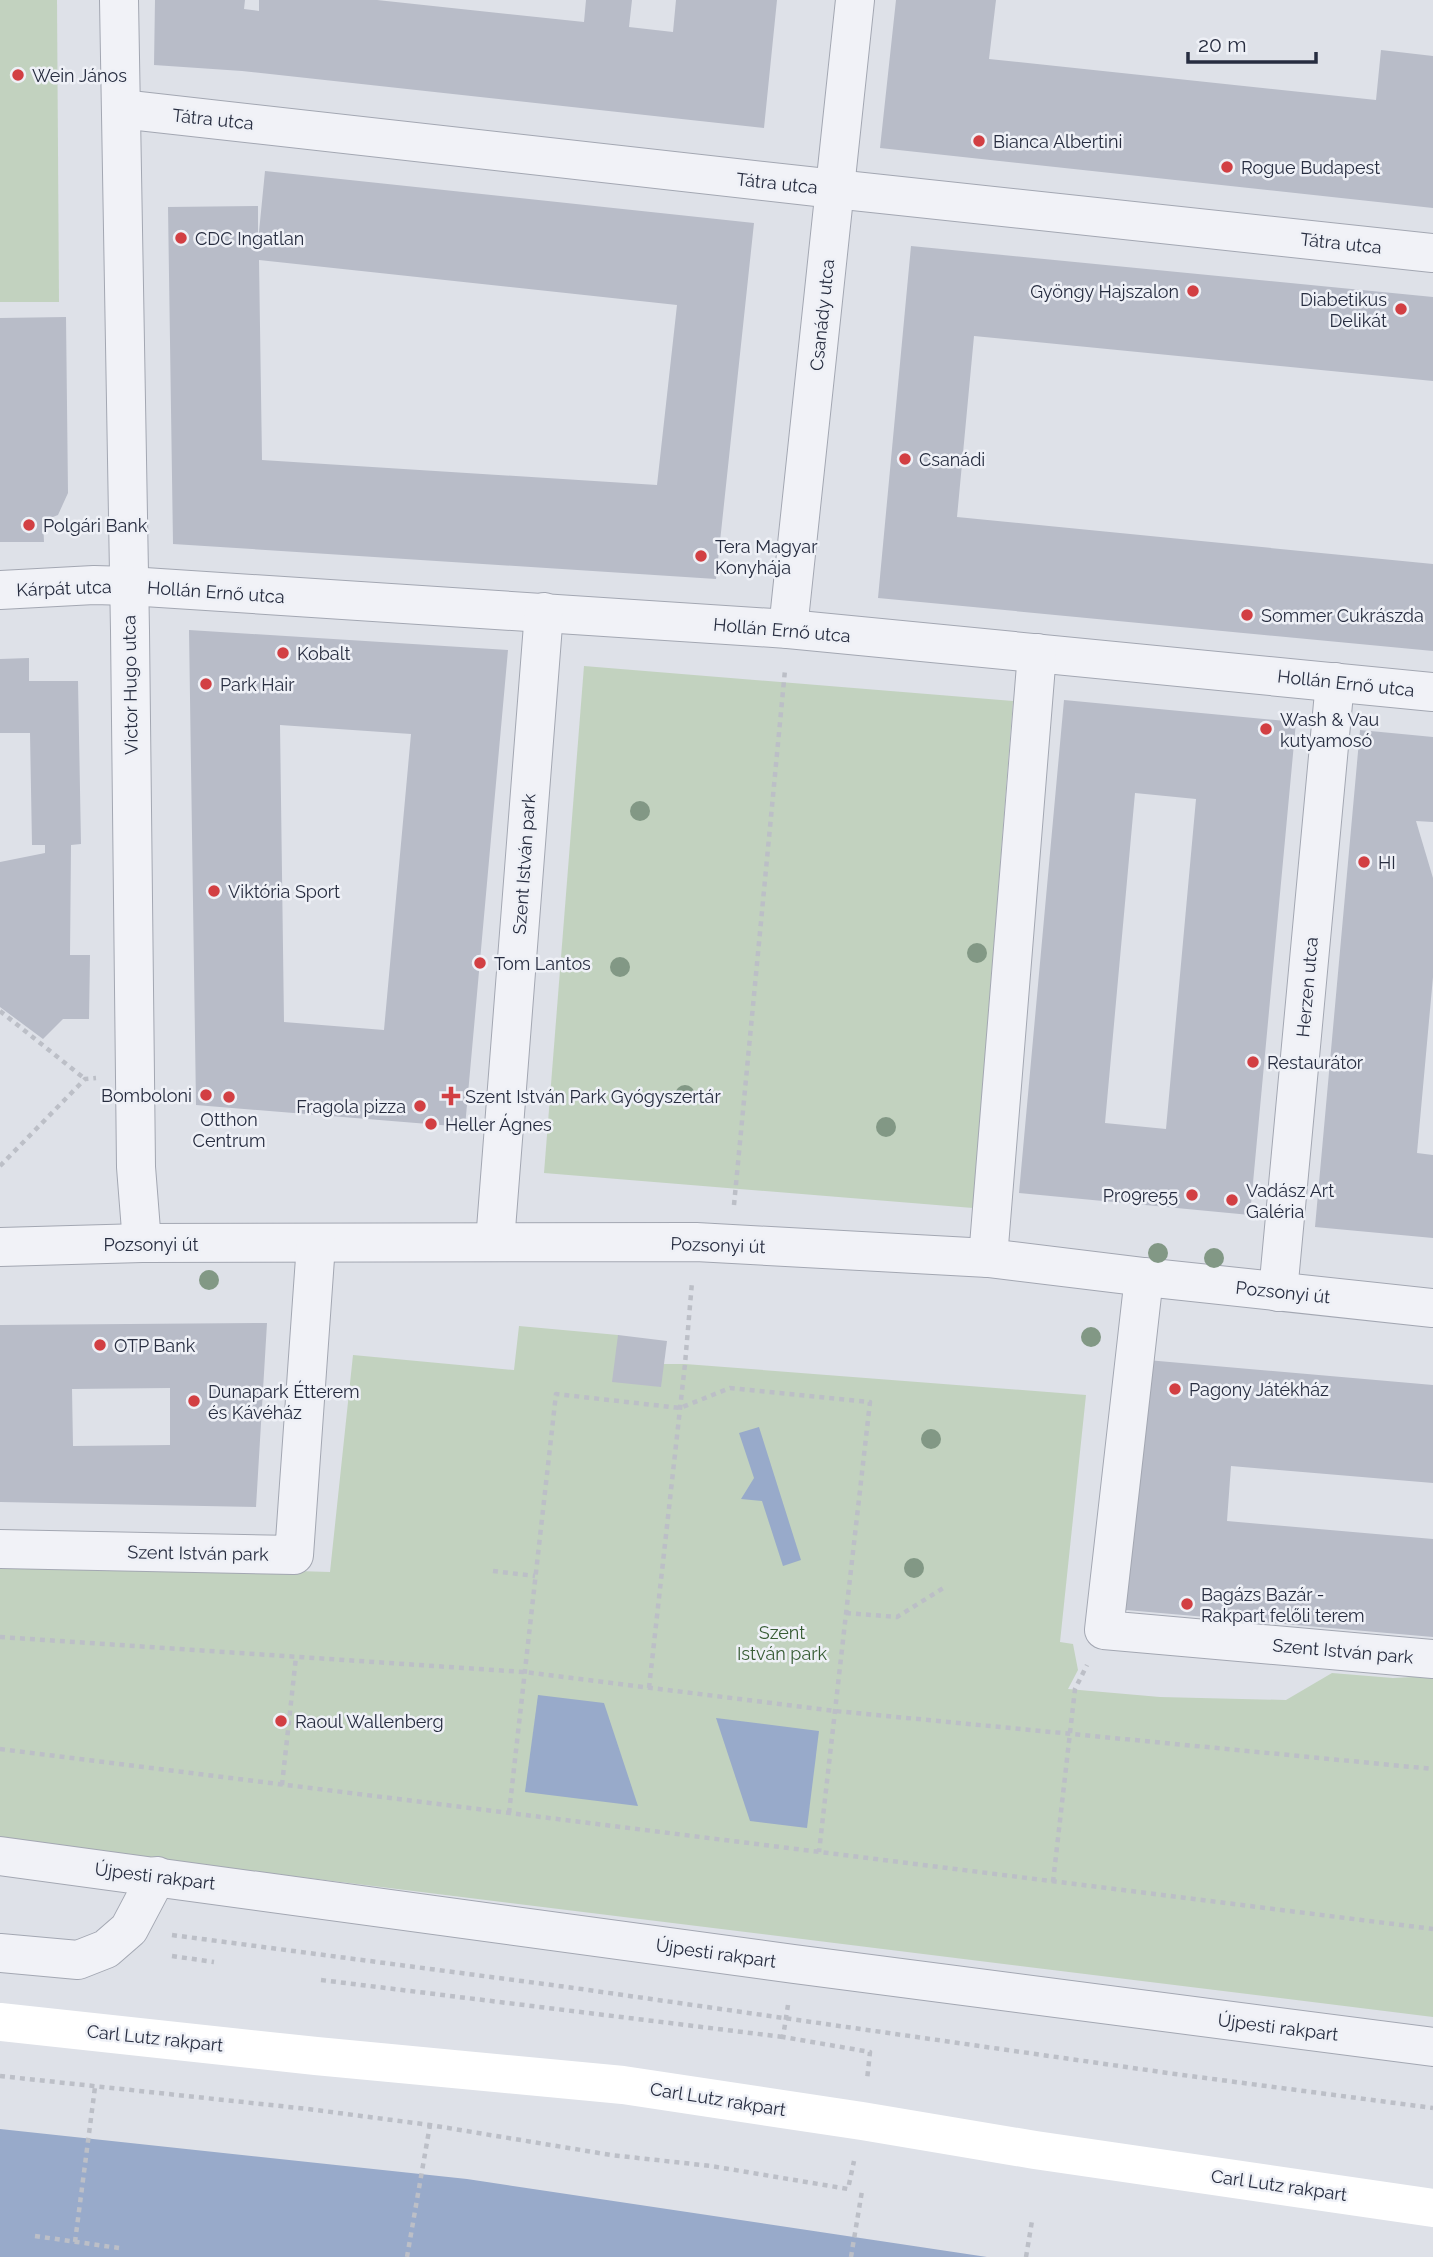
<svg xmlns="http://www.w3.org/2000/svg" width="1433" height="2257" font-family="Raleway,sans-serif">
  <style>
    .green { fill: #c2d2bf }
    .water { fill: #98aaca }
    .building { fill: #b8bcc8; fill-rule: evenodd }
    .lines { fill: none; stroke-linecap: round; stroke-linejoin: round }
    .street-casing { stroke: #a3a7b2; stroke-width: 40 }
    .path { stroke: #bcbfc7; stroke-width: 4.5; stroke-dasharray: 5 5; stroke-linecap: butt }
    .street { stroke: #f1f2f7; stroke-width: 38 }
    .secondary { stroke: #fff; stroke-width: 38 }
    .tree { fill: #829885 }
    .poi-dot { fill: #d23f43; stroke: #eef0f6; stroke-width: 2.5 }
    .labels { text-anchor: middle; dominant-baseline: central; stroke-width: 5; stroke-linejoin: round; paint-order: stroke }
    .poi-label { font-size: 18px; fill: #272d40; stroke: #eef0f6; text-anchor: start }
    .street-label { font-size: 18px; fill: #272d40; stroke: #eef0f6 }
    .park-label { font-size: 18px; fill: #375c34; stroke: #eef0f6 }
  </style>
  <rect width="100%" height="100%" fill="#dee1e8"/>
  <g class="green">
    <path d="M0,0h57l2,302h-59z"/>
    <path d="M584,666l429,35 -40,507 -429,-35z"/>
    <path d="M519,1326l99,9 46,29h21l401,31 -26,247 13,2 5,26 -10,19 92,8 126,3 46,-27 61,5 40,-2v341l-1433,-177v-282l85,7 245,7 23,-217 161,15z"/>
  </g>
  <g class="water">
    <path d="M759,1427l42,133 -18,6 -21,-65 -21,-2 13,-21 -15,-45z"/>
    <path d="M538,1695l66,8 34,103 -113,-14z"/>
    <path d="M716,1718l103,13 -12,97 -57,-7z"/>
    <path d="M0,2129l467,50 520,78h-987z"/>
  </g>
  <g class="building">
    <path d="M155,0h90l-1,9 15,2v-11h118l207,22 2,-22h46l-3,27 44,5 3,-32h101l-13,128 -522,-57 -88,-6z"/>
    <path d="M896,0h100l-7,59 387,41 5,-50 52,6v152l-553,-60z"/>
    <path d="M265,171l489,52 -38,356 -543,-35 -5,-337 90,-1v36zM259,260l418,45 -20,180 -395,-25z"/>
    <path d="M911,246l522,51v84l-459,-45 -17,181 476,47v87l-555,-53z"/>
    <path d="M66,317l2,176 -10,22 -15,6 1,21h-44v-224z"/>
    <path d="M189,630l319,20 -43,477 -269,-22zM280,725l131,9 -27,296 -100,-8z"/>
    <path d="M29,658v23h49l3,163 -10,1 -1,110h20l-1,64h-26l-20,20 -43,-32v-145l45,-9v-8h-13l-2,-112h-30v-74z"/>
    <path d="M1064,700l232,22 -46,493 -231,-22zM1135,793l61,6 -30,330 -61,-6z"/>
    <path d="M1360,730l73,7v85l-17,-1 17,57v99l-16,176 16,2v83l-118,-11z"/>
    <path d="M267,1323l-11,184 -256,-5v-177zM170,1388v57l-97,1 -1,-57z"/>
    <path d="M618,1335l49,6 -6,46 -49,-5z"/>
    <path d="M1147,1360l286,25v98l-202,-17 -4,55 206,18v98l-307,-27z"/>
  </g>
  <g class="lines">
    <defs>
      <g id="street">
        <path d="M119,0l11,631 6,536 6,76"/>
        <path d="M121,109l714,80 598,64"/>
        <path d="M0,590l94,-5 35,1 659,43 645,63"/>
        <path d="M788,629l67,-629"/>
        <path d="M495,1242l49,-630"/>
        <path d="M0,1247l142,-4 554,-1 292,16 156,19 289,31"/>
        <path d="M988,1258l49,-605"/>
        <path d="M1144,1277l-40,353 329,29"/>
        <path d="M1278,1292l57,-610"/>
        <path d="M0,1549l294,6 22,-311"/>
        <path d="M0,1856l794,108 639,83"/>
        <path d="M0,1953l78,7 28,-11 23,-20 28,-53"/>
      </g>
    </defs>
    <use href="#street" class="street-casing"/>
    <g class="path">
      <path d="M0,1011l85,68"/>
      <path d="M0,1166l85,-87 11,-1"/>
      <path d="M734,1205l51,-535"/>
      <path d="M493,1571l42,5"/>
      <path d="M846,1613l51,4 48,-30"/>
      <path d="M0,1637l524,35 311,39 598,58"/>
      <path d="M649,1688l36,-324 7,-82"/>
      <path d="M0,1749l1433,180"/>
      <path d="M282,1785l14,-128"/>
      <path d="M509,1813l47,-419 124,14 50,-20 140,14 -51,450"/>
      <path d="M1053,1882l22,-193 12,-24"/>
      <path d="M172,1935l395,52 608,87 258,34"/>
      <path d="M172,1956l42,6"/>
      <path d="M321,1980l462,57"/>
      <path d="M788,2005l-5,32 87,15 -3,28"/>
      <path d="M0,2076l308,33 122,16 181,30 100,11 137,23 6,-28"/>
      <path d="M35,2236l84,12"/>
      <path d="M75,2242l20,-155"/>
      <path d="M407,2257l23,-132"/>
      <path d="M851,2257l11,-66"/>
      <path d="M1026,2257l6,-36"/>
    </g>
    <use href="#street" class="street"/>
    <path class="secondary" d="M0,2022l316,34 307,29 239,36 173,29 398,58"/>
  </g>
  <g class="tree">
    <circle cx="640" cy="811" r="10"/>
    <circle cx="977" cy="953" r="10"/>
    <circle cx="620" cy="967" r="10"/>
    <circle cx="685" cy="1095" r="10"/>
    <circle cx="886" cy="1127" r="10"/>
    <circle cx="1158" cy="1253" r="10"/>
    <circle cx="1214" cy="1258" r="10"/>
    <circle cx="209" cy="1280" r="10"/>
    <circle cx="1091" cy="1337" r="10"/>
    <circle cx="931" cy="1439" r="10"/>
    <circle cx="914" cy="1568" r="10"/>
  </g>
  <g class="poi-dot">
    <circle cx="18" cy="75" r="7"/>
    <circle cx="979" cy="141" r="7"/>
    <circle cx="1227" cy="167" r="7"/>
    <circle cx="181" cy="238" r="7"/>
    <circle cx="1193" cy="291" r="7"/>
    <circle cx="1401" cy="309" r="7"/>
    <circle cx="905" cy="459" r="7"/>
    <circle cx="29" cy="525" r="7"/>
    <circle cx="701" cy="556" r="7"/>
    <circle cx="1247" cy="615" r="7"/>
    <circle cx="283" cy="653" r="7"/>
    <circle cx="206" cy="684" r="7"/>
    <circle cx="1266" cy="729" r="7"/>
    <circle cx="1364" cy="862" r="7"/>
    <circle cx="214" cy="891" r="7"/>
    <circle cx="480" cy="963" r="7"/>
    <circle cx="1253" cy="1062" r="7"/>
    <circle cx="206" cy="1095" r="7"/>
    <path d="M447.5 1085.5h7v7h7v7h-7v7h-7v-7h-7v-7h7z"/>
    <circle cx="229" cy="1097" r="7"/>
    <circle cx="420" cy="1106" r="7"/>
    <circle cx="431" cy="1124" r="7"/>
    <circle cx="1192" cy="1195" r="7"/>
    <circle cx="1232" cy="1200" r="7"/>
    <circle cx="100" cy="1345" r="7"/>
    <circle cx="1175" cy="1389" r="7"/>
    <circle cx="194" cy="1401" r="7"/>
    <circle cx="1187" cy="1604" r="7"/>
    <circle cx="281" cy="1721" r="7"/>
  </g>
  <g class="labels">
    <g class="poi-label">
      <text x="32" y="75">Wein János</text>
      <text x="993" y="141">Bianca Albertini</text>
      <text x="1241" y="167">Rogue Budapest</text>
      <text x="195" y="238">CDC Ingatlan</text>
      <text x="1179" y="291" text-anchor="end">Gyöngy Hajszalon</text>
      <text x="1387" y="299" text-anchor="end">Diabetikus<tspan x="1387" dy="21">Delikát</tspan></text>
      <text x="919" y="459">Csanádi</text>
      <text x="43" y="525">Polgári Bank</text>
      <text x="715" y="546">Tera Magyar<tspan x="715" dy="21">Konyhája</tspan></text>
      <text x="1261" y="615">Sommer Cukrászda</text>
      <text x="297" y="653">Kobalt</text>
      <text x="220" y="684">Park Hair</text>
      <text x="1280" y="719">Wash &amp; Vau<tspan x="1280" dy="21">kutyamosó</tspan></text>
      <text x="1378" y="862">HI</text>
      <text x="228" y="891">Viktória Sport</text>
      <text x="494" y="963">Tom Lantos</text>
      <text x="1267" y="1062">Restaurátor</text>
      <text x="192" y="1095" text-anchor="end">Bomboloni</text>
      <text x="465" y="1096">Szent István Park Gyógyszertár</text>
      <text x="406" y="1106" text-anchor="end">Fragola pizza</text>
      <text x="229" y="1119" text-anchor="middle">Otthon<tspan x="229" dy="21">Centrum</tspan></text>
      <text x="445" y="1124">Heller Ágnes</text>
      <text x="1246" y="1190">Vadász Art<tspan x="1246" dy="21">Galéria</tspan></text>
      <text x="1178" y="1195" text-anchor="end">Pr09re55</text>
      <text x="114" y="1345">OTP Bank</text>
      <text x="1189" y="1389">Pagony Játékház</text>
      <text x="208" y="1391">Dunapark Étterem<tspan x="208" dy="21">és Kávéház</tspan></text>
      <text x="1201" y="1594">Bagázs Bazár -<tspan x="1201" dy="21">Rakpart felőli terem</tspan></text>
      <text x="295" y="1721">Raoul Wallenberg</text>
    </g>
    <g class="street-label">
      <text transform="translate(213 119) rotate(6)">Tátra utca</text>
      <text transform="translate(777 183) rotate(6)">Tátra utca</text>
      <text transform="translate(1341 243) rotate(6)">Tátra utca</text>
      <text transform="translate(822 315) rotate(-84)">Csanády utca</text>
      <text transform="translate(64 588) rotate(-2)">Kárpát utca</text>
      <text transform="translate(216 592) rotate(4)">Hollán Ernő utca</text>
      <text transform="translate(782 630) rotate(5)">Hollán Ernő utca</text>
      <text transform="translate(1346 683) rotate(6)">Hollán Ernő utca</text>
      <text transform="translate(130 685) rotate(-91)">Victor Hugo utca</text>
      <text transform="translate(524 864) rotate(-86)">Szent István park</text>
      <text transform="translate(1307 987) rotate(-85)">Herzen utca</text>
      <text x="151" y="1244">Pozsonyi út</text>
      <text transform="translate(718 1245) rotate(2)">Pozsonyi út</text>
      <text transform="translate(1283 1292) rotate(6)">Pozsonyi út</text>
      <text transform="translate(198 1553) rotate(1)">Szent István park</text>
      <text transform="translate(1343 1651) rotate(5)">Szent István park</text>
      <text transform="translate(155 1876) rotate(7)">Újpesti rakpart</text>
      <text transform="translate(716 1953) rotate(8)">Újpesti rakpart</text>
      <text transform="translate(1278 2027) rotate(7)">Újpesti rakpart</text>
      <text transform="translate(155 2038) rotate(6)">Carl Lutz rakpart</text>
      <text transform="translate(718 2099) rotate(9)">Carl Lutz rakpart</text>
      <text transform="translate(1279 2185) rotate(8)">Carl Lutz rakpart</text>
    </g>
    <g class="park-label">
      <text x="782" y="1632">Szent<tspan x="782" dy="21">István park</tspan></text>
    </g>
  </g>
  <path d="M1188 52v10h128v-10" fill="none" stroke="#272d40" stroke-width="3.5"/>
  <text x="1198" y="52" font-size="21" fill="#272d40" stroke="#eef0f6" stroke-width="5" paint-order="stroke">20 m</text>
</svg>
